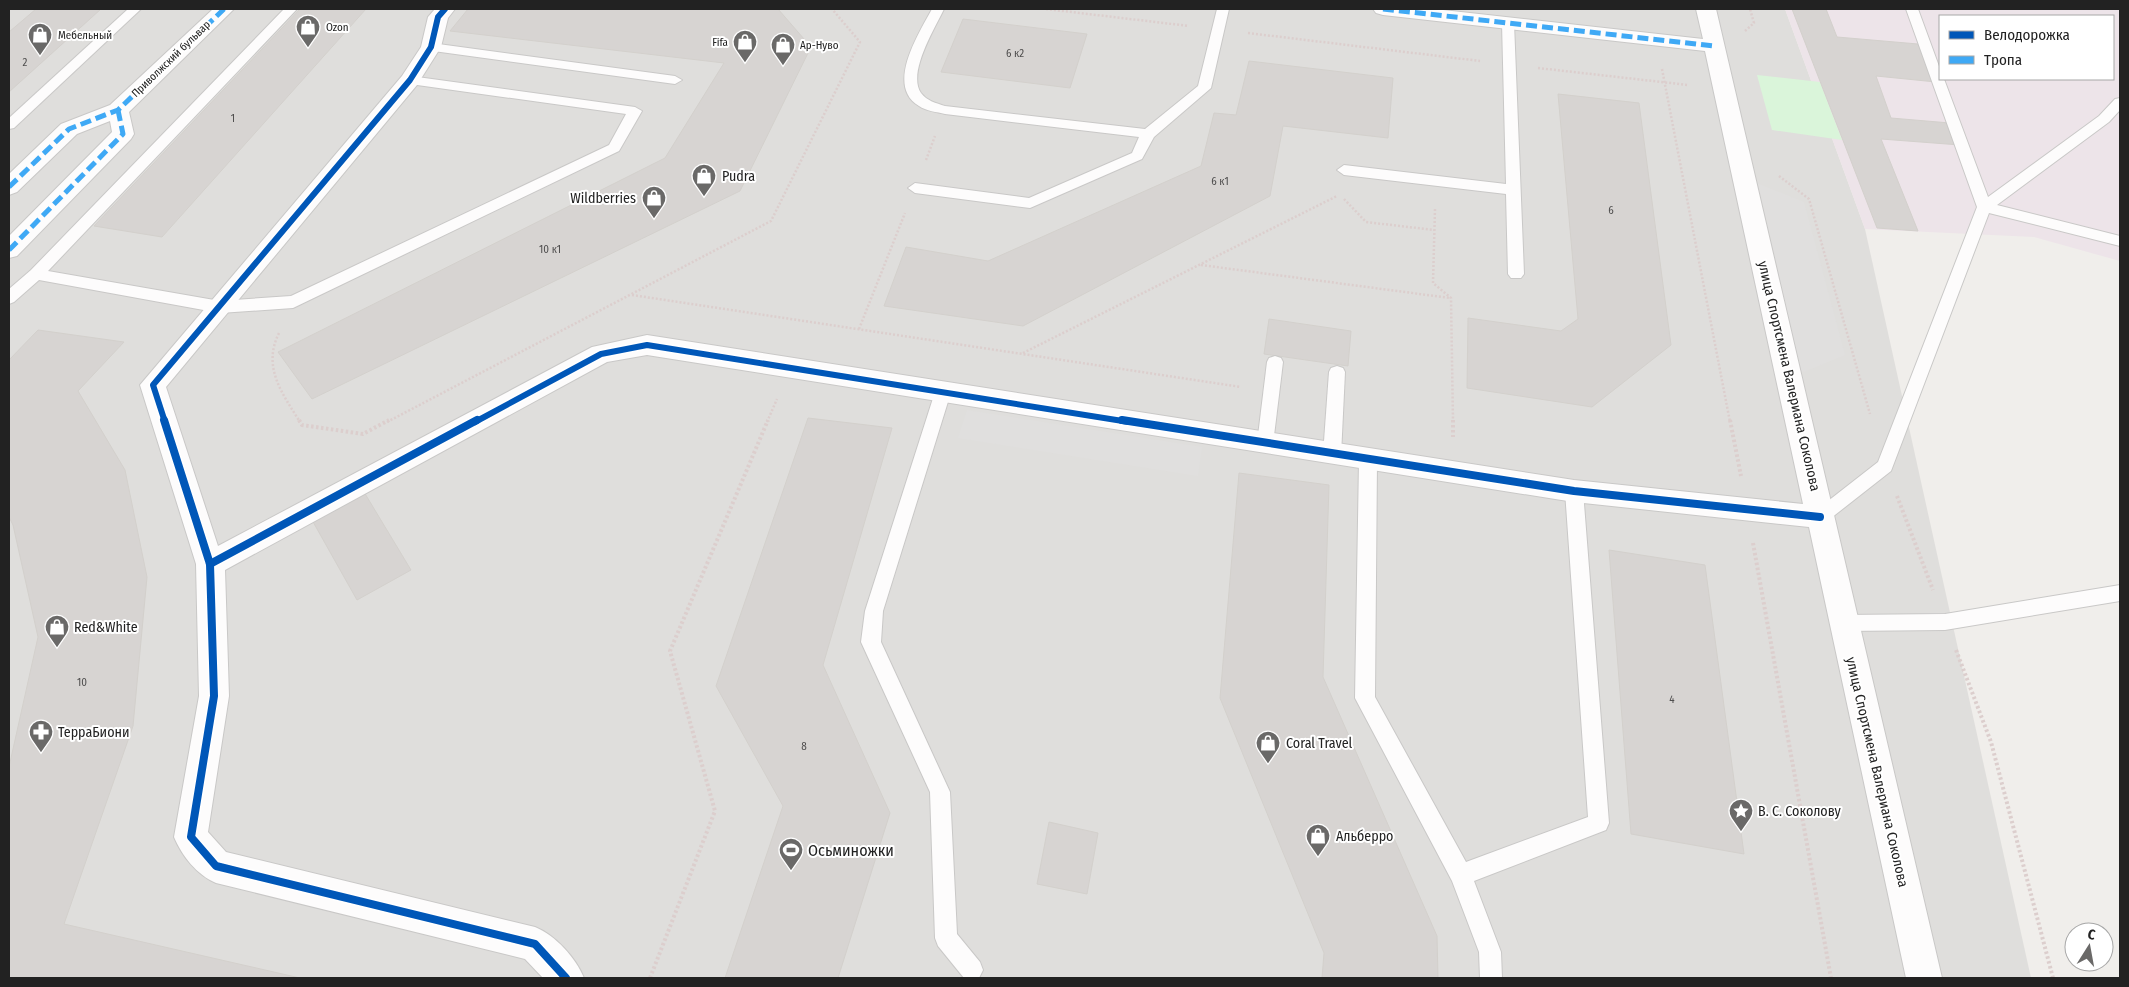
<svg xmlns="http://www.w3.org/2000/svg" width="2129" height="987" font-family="'Fira Sans Condensed',sans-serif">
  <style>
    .residential { fill: #dfdedc }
    .industrial { fill: #ede4e9; fill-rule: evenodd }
    .park { fill: #daf5da }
    .parking { fill: #e0dfde }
    .building { fill: #d7d4d2; stroke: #d3d0cc }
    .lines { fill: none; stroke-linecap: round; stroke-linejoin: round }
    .lane-casing { stroke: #c9c8c7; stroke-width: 2 }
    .street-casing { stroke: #c9c8c7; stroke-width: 2 }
    .path-far1 { stroke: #dccecd; stroke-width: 2.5; stroke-dasharray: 2 2; stroke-linecap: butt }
    .path { stroke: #dccecd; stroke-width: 4; stroke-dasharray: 2.5 2.5; stroke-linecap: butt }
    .lane { fill: #fdfcfc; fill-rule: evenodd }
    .street { fill: #fdfcfc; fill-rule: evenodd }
    .quiet { stroke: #3fa9f5; stroke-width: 5; stroke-dasharray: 11 5; stroke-linecap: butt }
    .cycleway-far1-casing { stroke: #fff; stroke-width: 9 }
    .cycleway-casing { stroke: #fff; stroke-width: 11 }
    .cycleway-far1 { stroke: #0057b8; stroke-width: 6 }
    .cycleway { stroke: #0057b8; stroke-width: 8 }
    .labels { text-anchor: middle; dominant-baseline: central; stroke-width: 4; stroke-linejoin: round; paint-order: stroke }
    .far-poi-label { font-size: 11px; fill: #222; stroke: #fff; text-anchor: start }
    .number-label { font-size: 11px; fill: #4f4e4e }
    .far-street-label { font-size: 11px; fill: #222; stroke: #fff }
    .poi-label { font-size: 14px; fill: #222; stroke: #fff; text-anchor: start }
    .street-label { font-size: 14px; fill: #222; stroke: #fff }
    .near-poi-label { font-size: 16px; fill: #222; stroke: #fff; text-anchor: start }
  </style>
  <rect width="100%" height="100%" fill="#f0eeeb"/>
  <path class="residential" d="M9,9h1776l80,220 166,749h-2022z"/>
  <path class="industrial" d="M1785,9h335v252l-86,-24 -169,-8zM1940,16h173v63h-173z"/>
  <path class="park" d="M1757,75l63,7 22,58 -70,-10z"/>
  <g class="parking">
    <path d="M1744,178l60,24 41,153 -56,23z"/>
    <path d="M967,410l235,37 -4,29 -240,-38z"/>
  </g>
  <g class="building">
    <path d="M36,9h65l-92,83v-60z"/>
    <path d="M300,9h66l-204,228 -68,-11z"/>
    <path d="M468,9h310l33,38 -71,144 -428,208 -34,-47 387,-194 59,-95 -274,-32z"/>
    <path d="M1792,9h34l11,28 81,7 18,38 -60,-6 15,42 59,5 10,22 -79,-6 37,92 -41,-3z"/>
    <path d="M963,19l124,15 -17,54 -129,-16z"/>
    <path d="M1249,61l144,17 -5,60 -105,-12 -13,70 -247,130 -139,-20 22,-59 82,14 213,-95 13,-53 22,2z"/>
    <path d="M1558,94l81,9 32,242 -79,62 -125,-19 1,-70 93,13 17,-12z"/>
    <path d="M1269,319l82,12 -3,35 -84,-12z"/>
    <path d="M38,330l86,12 -46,49 47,79 22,107 -14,149 -69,198 236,54h-291v-211l29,-130 -25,-112 -4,-8v-157z"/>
    <path d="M808,418l84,10 -69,237 67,148 -52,165h-113l58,-172 -67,-120z"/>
    <path d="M1239,473l90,12 -6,192 114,259 1,42h-116l2,-25 -104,-255z"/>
    <path d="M364,492l47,78 -54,30 -45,-80z"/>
    <path d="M1609,550l96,15 39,289 -113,-20z"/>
    <path d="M1049,822l49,11 -11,61 -50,-10z"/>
  </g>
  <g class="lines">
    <defs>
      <g id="lane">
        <path d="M128,9h13l-127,119 -5,1v-11z"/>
        <path d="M284,9h13l-249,262 172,30 71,-5 318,-151 17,-31 -216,-30 -7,-4 2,-3 5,-1 225,31 7,4 -23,40 -326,157 -73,5 -181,-33 -25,22 -5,2v-15l22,-19z"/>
        <path d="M932,9h12c-9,19 -37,64 -23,84 6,8 15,10 24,13l200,23 53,-43 19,-77h12l-18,79 -57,49 -12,22 -112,49 -115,-15 -7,-5 7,-5 114,15 103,-45 7,-16 -194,-23c-8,-2 -19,-3 -26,-8 -34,-20 0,-73 13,-97z"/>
        <path d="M1906,9h12l22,60v10h4l44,118 111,-81 16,-17 5,-1v12l-11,12 -112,83 123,31v10l-131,-33 -98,258 -65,51 -6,2 -6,-2 -3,-5 3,-5 64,-50 99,-255z"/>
        <path d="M1508,19l6,4 10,251 -3,4h-10l-3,-4 -2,-80 -162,-19 -7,-5 7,-5 162,19 -4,-161z"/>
        <path d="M431,43l244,33 7,4 -7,4 -249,-34 -1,-3z"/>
        <path d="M1275,356l6,2 2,4 -10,82 -2,5 -6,2 -6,-2 -2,-5 10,-82 2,-4z"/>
        <path d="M1337,366l6,2 2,4 -4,83 -3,5 -6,2 -6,-2 -3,-5 6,-83 2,-4z"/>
        <path d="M943,386l6,1 2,5 -68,219 -2,31 69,150 7,142 23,28 3,8 -4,8h-15l-26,-32 -3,-8 -5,-146 -69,-150 4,-31 70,-219 2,-5z"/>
        <path d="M1368,454l6,2 3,5 -2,236 91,165 122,-45 -23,-326 3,-5 6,-2 6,2 3,5 26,332 -3,7 -132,51 27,71 1,26h-22l-1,-26 -27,-71 -97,-183 4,-237 3,-5z"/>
        <path d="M2120,585v16l-175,29 -101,1 -7,-2 -2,-6 2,-6 7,-2 101,-1z"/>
      </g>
      <g id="street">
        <path d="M213,9h21l-105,103 5,22 -3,5 -114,117 -8,2v-22l103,-104 -2,-11 -33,13 -60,58 -8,3v-21l52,-50 49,-19z"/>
        <path d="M435,9h20l-7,9 -7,29 -24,38 -251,302 52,159 374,-199 55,-12 927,145 229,24 -98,-453 -322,-36 -7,-2 -3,-4h61l269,30 -7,-30h20l226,969h-36l-97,-451 -235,-25 -927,-147 -40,7 -382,208 4,126 -21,136 18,20 309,75c20,8 41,31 49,51h-41l-18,-19 -309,-76c-19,-8 -34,-27 -42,-46l25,-141 -3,-132 -56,-179 262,-309 19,-29 7,-30z"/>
      </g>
    </defs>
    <use href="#lane" class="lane-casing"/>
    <use href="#street" class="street-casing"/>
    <g class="path-far1">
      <path d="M1046,9l143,17"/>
      <path d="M1745,31l9,-8 -4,-14"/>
      <path d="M1248,33l232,28"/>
      <path d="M1538,68l150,17"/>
      <path d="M1662,69l68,353"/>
      <path d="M926,160l9,-24"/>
      <path d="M1779,176l30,23 61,215"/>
      <path d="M1344,199l22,23 68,8"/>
      <path d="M1435,209l-2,74 18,15 2,124"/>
      <path d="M1201,265l249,33"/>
      <path d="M632,295l609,92"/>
      <path d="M859,329l46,-116"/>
      <path d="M279,333c-17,34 3,60 21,89"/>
      <path d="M1023,353l314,-157"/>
      <path d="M387,422l384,-201 89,-179 -28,-33"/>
      <path d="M767,422l10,-23"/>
    </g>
    <g class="path">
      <path d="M299,420l3,5 61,9 26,-14"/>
      <path d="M1453,420v17"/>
      <path d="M1730,420l11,56"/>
      <path d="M1897,496l36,94"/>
      <path d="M1753,543l78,435"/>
      <path d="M1956,650l35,92 62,236"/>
      <path d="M650,978l65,-167 -45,-160 98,-231"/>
    </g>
    <use href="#lane" class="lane"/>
    <use href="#street" class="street"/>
    <g class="quiet">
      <path d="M1383,9l331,37"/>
      <path d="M9,187l60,-58 49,-19 106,-101"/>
      <path d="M9,250l114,-116 -5,-24"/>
    </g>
    <defs>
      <g id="cycleway-far1">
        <path d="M165,422l-12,-37 257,-305 21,-33 7,-30 7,-8"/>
        <path d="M475,422l126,-68 46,-9 482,77"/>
      </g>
      <g id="cycleway">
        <path d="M164,420l46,144 4,132 -23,141 25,29 319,78 31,34"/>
        <path d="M1122,420l452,71 246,26"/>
        <path d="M210,564l267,-144"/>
      </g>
    </defs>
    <use href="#cycleway-far1" class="cycleway-far1-casing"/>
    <use href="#cycleway" class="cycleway-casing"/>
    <use href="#cycleway-far1" class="cycleway-far1"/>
    <use href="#cycleway" class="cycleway"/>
  </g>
  <defs>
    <symbol id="shop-pin" viewBox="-11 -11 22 30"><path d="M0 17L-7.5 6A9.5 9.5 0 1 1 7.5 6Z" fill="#6a6968" stroke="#fff"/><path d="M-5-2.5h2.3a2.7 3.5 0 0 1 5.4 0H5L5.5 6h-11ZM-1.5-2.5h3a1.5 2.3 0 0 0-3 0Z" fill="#fff"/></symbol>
    <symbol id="pharmacy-pin" viewBox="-11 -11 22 30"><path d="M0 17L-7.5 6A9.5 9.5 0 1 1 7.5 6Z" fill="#6a6968" stroke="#fff"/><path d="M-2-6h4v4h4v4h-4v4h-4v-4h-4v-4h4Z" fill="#fff"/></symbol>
    <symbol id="sight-pin" viewBox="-11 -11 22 30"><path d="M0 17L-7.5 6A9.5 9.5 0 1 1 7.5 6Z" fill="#6a6968" stroke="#fff"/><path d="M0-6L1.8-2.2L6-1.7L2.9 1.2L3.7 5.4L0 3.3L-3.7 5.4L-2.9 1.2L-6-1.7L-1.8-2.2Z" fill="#fff"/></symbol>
    <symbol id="stadium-pin" viewBox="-11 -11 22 30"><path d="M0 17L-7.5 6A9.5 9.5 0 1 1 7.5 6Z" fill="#6a6968" stroke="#fff"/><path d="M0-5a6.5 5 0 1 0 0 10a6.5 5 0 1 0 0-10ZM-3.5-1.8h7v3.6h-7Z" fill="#fff"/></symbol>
  </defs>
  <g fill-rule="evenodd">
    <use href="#shop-pin" x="294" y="13" width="28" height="38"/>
    <use href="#shop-pin" x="26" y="21" width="28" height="38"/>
    <use href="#shop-pin" x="731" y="28" width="28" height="38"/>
    <use href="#shop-pin" x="769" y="31" width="28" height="38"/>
    <use href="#shop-pin" x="690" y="162" width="28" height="38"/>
    <use href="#shop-pin" x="640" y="184" width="28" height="38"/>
    <use href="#shop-pin" x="43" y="613" width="28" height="38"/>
    <use href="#pharmacy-pin" x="27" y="718" width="28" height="38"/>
    <use href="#shop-pin" x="1254" y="729" width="28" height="38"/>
    <use href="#sight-pin" x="1727" y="797" width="28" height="38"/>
    <use href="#shop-pin" x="1304" y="822" width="28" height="38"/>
    <use href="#stadium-pin" x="777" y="836" width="28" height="38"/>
  </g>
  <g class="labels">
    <g class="far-poi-label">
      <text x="326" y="27">Ozon</text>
      <text x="58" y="35">Мебельный</text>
      <text x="728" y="42" text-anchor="end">Fifa</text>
      <text x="800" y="45">Ар-Нуво</text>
    </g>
    <g class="number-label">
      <text x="1015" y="53">6 к2</text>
      <text x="25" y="62">2</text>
      <text x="233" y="118">1</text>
      <text x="1220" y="181">6 к1</text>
      <text x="1611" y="210">6</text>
      <text x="550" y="249">10 к1</text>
      <text x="82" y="682">10</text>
      <text x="1672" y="699">4</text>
      <text x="804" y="746">8</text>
    </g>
    <g class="far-street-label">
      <text transform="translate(171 59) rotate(-44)">Приволжский бульвар</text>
    </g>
    <g class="poi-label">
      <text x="722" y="176">Pudra</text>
      <text x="636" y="198" text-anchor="end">Wildberries</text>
      <text x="74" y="627">Red&amp;White</text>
      <text x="58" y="732">ТерраБиони</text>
      <text x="1286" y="743">Coral Travel</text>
      <text x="1758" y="811">В. С. Соколову</text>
      <text x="1336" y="836">Альберро</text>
    </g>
    <g class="street-label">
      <text transform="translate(1789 376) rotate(77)">улица Спортсмена Валериана Соколова</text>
      <text transform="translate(1877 772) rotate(77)">улица Спортсмена Валериана Соколова</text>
    </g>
    <g class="near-poi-label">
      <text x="808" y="850">Осьминожки</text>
    </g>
  </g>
  <rect width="2129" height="987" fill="none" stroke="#222222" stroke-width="20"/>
  <rect x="1939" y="15" width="175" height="65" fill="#ffffff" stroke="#a7a7a7"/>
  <rect x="1949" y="31" width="25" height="8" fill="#0057b8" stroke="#a7a7a7"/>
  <text x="1984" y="40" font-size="15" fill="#222222">Велодорожка</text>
  <rect x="1949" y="56" width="25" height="8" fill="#3fa9f5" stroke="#a7a7a7"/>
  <text x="1984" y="65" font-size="15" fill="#222222">Тропа</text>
  <g transform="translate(2089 947) rotate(11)"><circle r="24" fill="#ffffff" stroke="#a7a7a7"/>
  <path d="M0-4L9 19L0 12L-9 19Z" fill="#6a6968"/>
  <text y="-8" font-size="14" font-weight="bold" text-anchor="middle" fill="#222222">С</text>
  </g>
</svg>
